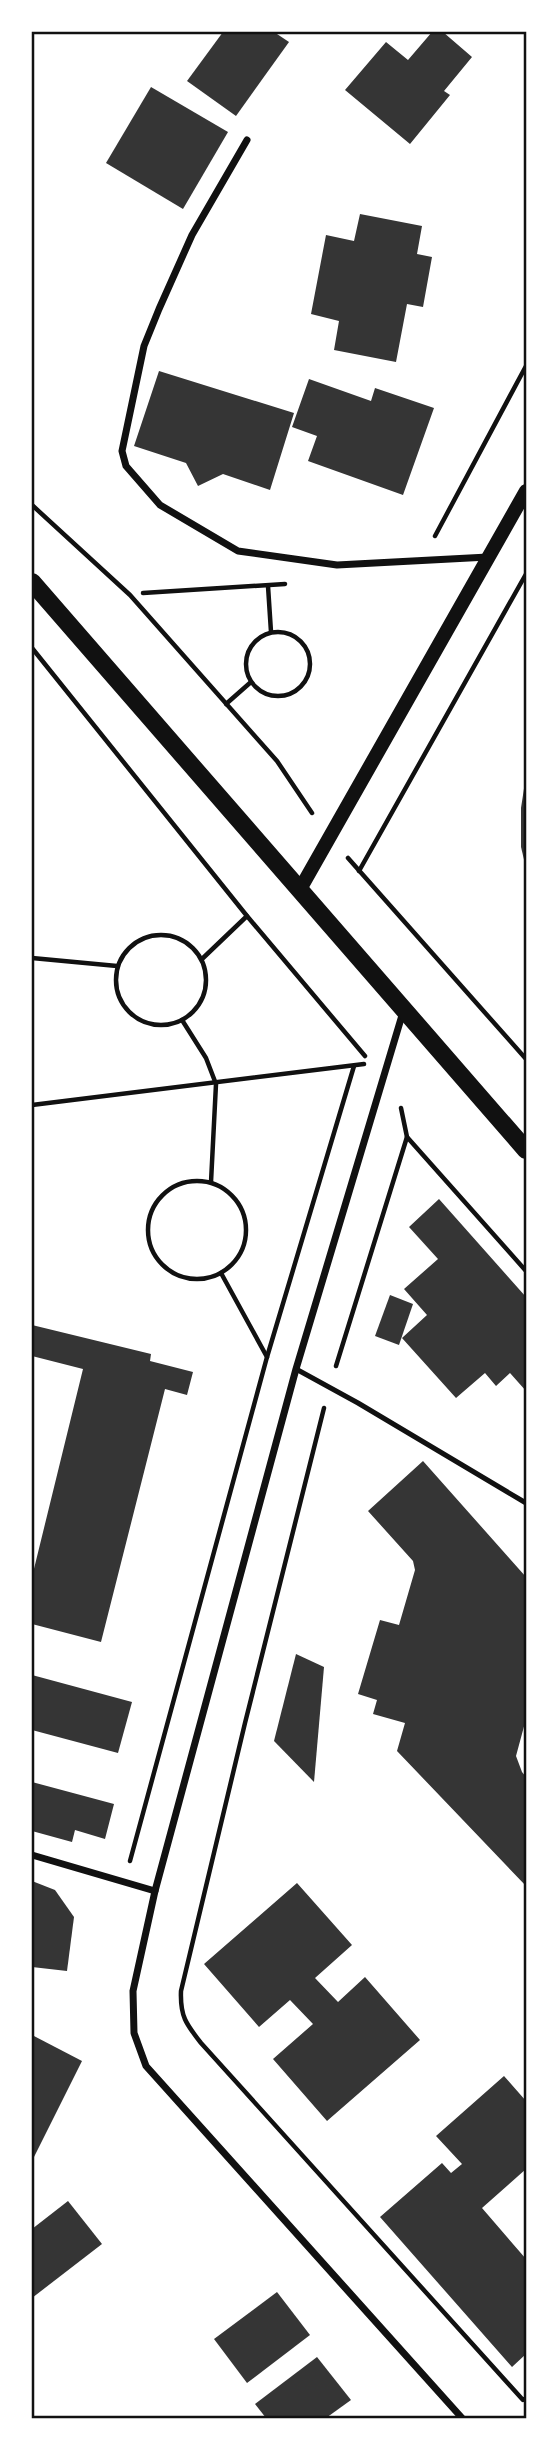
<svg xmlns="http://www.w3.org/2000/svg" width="558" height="2450" font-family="'Source Sans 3',sans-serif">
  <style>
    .building { fill: #353535 }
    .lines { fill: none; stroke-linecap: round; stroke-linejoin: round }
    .path { stroke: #111; stroke-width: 4.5 }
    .service { stroke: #111; stroke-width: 5 }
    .minor { stroke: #111; stroke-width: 7 }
    .secondary { stroke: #111; stroke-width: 14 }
    .primary { stroke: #111; stroke-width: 18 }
    .neatline { fill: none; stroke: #111; stroke-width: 2.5 }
  </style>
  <rect width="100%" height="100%" fill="#fff"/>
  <g class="building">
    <path d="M223,32h51l15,10 -53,74 -49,-35z"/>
    <path d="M432,32h11l29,25 -28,34 6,4 -40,49 -65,-54 41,-48 22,18z"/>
    <path d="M151,87l77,45 -45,77 -77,-46z"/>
    <path d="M360,214l62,12 -5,28 15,3 -9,50 -16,-3 -11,58 -62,-12 5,-29 -28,-7 15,-79 28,6z"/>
    <path d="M159,371l135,42 -24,77 -47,-16 -25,12 -12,-23 -52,-17z"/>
    <path d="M309,379l62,22 4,-13 59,20 -31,87 -95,-34 9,-25 -25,-9z"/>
    <path d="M525,782h1v86l-5,-21v-39z"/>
    <path d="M439,1199l87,98v94l-16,-18 -14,13 -11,-13 -29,25 -54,-60 25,-23 -23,-26 34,-30 -29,-32z"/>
    <path d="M390,1295l23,9 -14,41 -24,-9z"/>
    <path d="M32,1325l119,29 -1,7 43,11 -6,23 -22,-6 -64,253 -69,-18v-47l51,-208 -51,-13z"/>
    <path d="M423,1461l103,116v142l-10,37 6,16 4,5v109l-129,-135 8,-28 -32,-9 4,-14 -19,-6 22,-74 19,5 16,-55 -2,-9 -45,-50z"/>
    <path d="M296,1654l28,13 -10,115 -40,-41z"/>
    <path d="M32,1675l100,27 -14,51 -86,-23z"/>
    <path d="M32,1782l82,22 -9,35 -30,-9 -3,12 -40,-11z"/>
    <path d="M32,1881l23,9 19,27 -7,54 -35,-4z"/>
    <path d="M297,1883l55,62 -37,33 23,24 27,-25 55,63 -93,81 -54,-62 40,-35 -23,-24 -31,27 -55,-63z"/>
    <path d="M32,2035l50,26 -50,100z"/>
    <path d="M504,2076l22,25v68l-44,39 44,51v95l-14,13 -132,-150 62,-54 9,10 11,-9 -26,-28z"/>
    <path d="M68,2201l34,43 -70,54v-69z"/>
    <path d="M277,2292l33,43 -63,48 -33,-44z"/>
    <path d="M317,2357l34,43 -25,18h-60l-11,-14z"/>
  </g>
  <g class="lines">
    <g class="path">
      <path d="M32,505l98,90 147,166 35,52"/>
      <path d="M435,536l91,-170"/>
      <path d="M268,586l3,46"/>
      <path d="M143,593l142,-9"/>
      <circle cx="278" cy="664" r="32"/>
      <path d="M32,648l215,268 118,140"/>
      <path d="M226,704l25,-22"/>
      <path d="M348,858l178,201"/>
      <path d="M359,871l167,-297"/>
      <circle cx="161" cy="980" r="45"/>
      <path d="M32,958l85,8"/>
      <path d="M202,959l45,-43"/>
      <path d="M182,1020l24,38 10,26 -5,98"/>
      <path d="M32,1105l332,-41"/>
      <path d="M401,1108l6,29 119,134"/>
      <circle cx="197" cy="1230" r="49"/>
      <path d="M221,1273l46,84"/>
      <path d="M336,1366l71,-229"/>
      <path d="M324,1408l-79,315 -64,268c-1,25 5,33 20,52l322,357 3,-2"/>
      <path d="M130,1861l137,-504 87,-291"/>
    </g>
    <path class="service" d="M296,1369l62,34 168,100"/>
    <g class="minor">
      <path d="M247,140l-55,95 -33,74 -15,37 -22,105 4,15 34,39 78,46 99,14 151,-8"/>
      <path d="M403,1012l-107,357 -141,522 -22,100 1,42 12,33 316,352"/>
      <path d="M32,1855l123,36"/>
    </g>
    <path class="secondary" d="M299,891l227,-400"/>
    <path class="primary" d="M32,582l494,568"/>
  </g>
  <rect width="558" height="2450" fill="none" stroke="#ffffff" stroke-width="66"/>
  <rect x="33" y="33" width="492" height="2384" class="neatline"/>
</svg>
